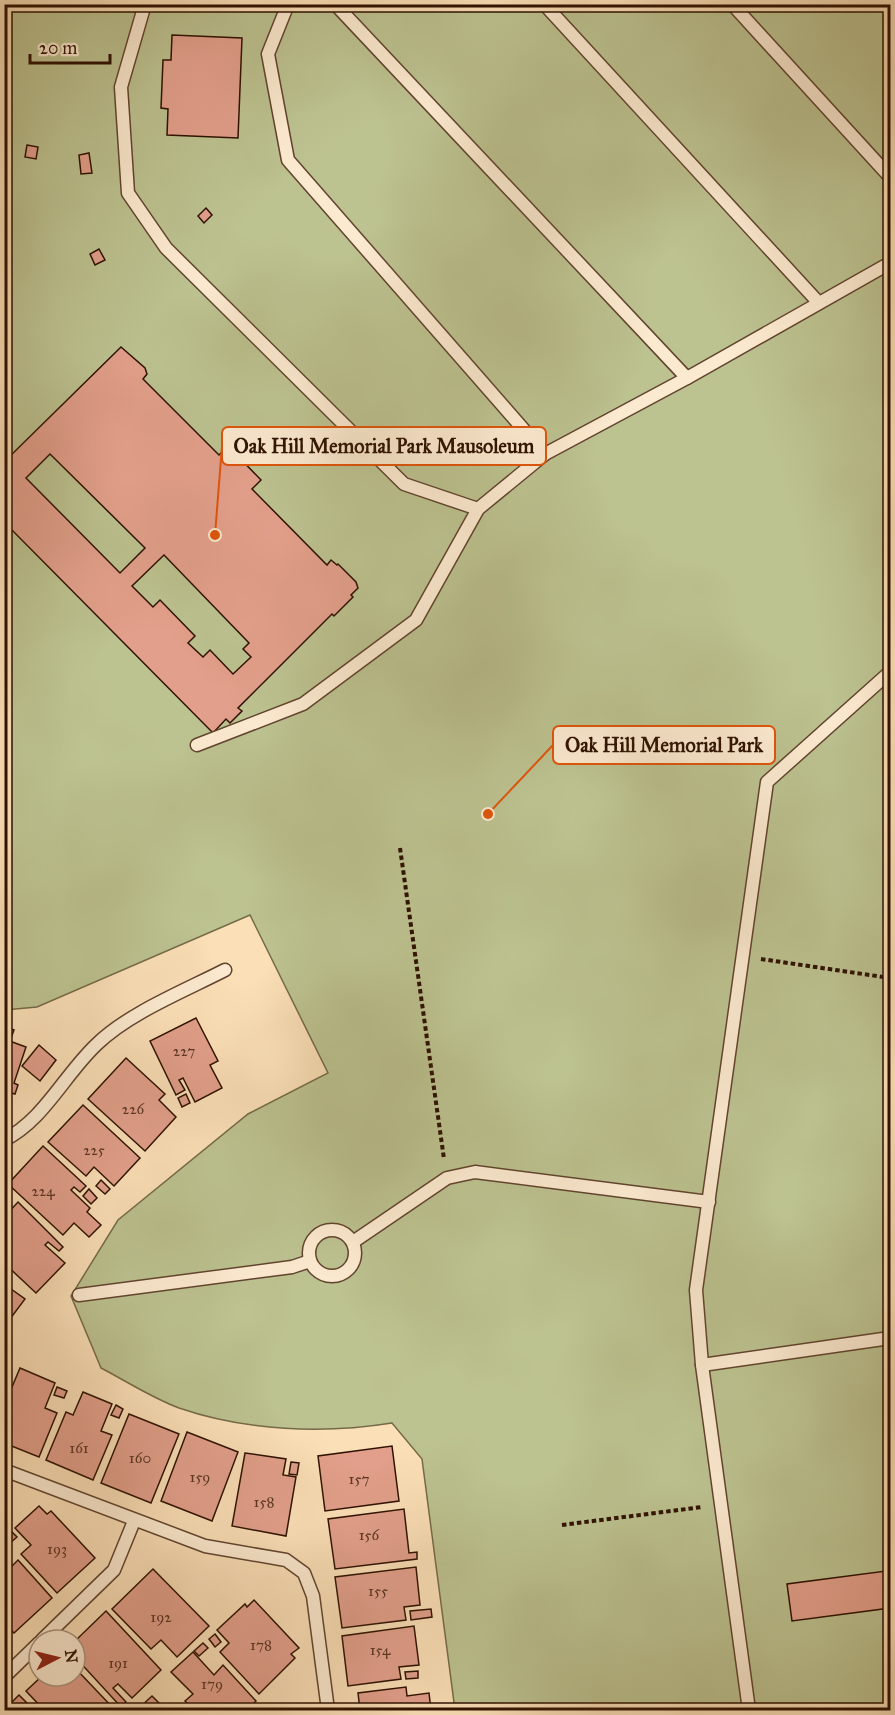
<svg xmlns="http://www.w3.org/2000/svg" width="895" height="1715" font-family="'IM FELL Great Primer',serif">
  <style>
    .green { fill: #bcc290; stroke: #756a48; stroke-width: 1.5 }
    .building { fill: #e29f8b; stroke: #2e1100; stroke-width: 1.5; fill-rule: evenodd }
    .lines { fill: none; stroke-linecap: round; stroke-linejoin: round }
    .lane-casing { stroke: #61442e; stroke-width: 15 }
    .path { stroke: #2e1100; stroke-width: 4; stroke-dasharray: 4.5 3; stroke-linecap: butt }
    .lane { stroke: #fcead0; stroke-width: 12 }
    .labels { text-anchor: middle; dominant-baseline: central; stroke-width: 4.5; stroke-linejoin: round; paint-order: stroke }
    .number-label { font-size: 15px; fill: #5b3423 }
    .leader { fill: none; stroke: #df550b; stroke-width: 2 }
    .callout-dot { fill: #df550b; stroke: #fcead0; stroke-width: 2 }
    .callout { fill: #fcead0; stroke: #df550b; stroke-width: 2 }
    .callout-label { font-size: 20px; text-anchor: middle; font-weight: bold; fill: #2e1100 }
  </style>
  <rect width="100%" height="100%" fill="#fbdfb7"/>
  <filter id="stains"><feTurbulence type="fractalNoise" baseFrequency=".00333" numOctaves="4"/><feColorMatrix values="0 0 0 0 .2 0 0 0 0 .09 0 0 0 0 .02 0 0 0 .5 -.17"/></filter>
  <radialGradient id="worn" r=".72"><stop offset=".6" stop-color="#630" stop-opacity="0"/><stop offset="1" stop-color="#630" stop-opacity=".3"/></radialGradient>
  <path class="green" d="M5,5h885v1705h-435l-33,-251 -30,-36c-69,11 -146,8 -213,-15 -27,-10 -53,-27 -78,-40l-30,-72 47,-76 130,-106 80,-41 -78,-158 -213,92 -32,3z"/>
  <g class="building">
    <path d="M172,35l70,3 -4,100 -71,-3 1,-26 -7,-1 2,-48h8z"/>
    <path d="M27,145l11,2 -2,12 -11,-2z"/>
    <path d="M89,153l3,20 -11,1 -2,-19z"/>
    <path d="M206,208l6,7 -8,8 -6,-7z"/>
    <path d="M99,249l6,11 -10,5 -5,-11z"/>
    <path d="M121,347l24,21 2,6 -4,5 76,76 9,-9 33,34 -9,9 75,76 4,-5 6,5 1,-1 18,18 2,6 -7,7 2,2 -19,19 -2,-2 -94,94 4,3 -12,12 -4,-4 -13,14 -209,-211v-60zM50,454l95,94 -25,25 -94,-95zM164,555l85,88 -6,6 8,8 -18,17 -23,-24 -7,7 -15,-14 7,-7 -35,-36 -7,7 -21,-21z"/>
    <path d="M196,1018l22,43 -8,4 12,23 -27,14 -12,-24 -4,2 6,10 -9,5 -26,-54z"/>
    <path d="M4,1026l10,4 -3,8 -7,-2z"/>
    <path d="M4,1039l22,8 -12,36 4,2 -3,9 -4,-1 -7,17z"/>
    <path d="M39,1045l17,15 -16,21 -18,-15z"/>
    <path d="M126,1058l39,36 -6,6 17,17 -31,34 -57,-52z"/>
    <path d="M186,1094l4,9 -8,4 -4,-9z"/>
    <path d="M83,1105l57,53 -26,28 -20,-19 -8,9 -38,-34z"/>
    <path d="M43,1146l43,40 -6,6 -6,-5 -3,3 19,18 -3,4 14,13 -12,12 -15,-14 -11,12 -55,-51z"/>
    <path d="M101,1180l9,9 -5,5 -9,-8z"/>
    <path d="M89,1189l8,9 -6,6 -8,-8z"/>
    <path d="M18,1202l45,45 -4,4 -11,-9 -3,3 20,18 -29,30 -32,-30v-46z"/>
    <path d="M4,1284l21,15 -21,28z"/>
    <path d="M20,1368l35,15 -10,25 12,5 -18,44 -35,-14v-37z"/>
    <path d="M57,1387l10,4 -3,7 -10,-3z"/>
    <path d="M83,1392l29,12 -11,27 11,4 -19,45 -47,-20 20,-48 7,3z"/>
    <path d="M116,1405l7,4 -4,9 -8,-3z"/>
    <path d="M129,1414l50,20 -28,69 -50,-20z"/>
    <path d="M187,1432l51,20 -26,69 -51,-20z"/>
    <path d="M392,1446l7,55 -74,10 -7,-55z"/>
    <path d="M245,1453l41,6 -3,16 13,2 -10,59 -54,-10z"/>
    <path d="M291,1462l8,1 -2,12 -8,-1z"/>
    <path d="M39,1506l8,8 4,-3 44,47 -38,35 -36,-39 10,-9 -16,-17z"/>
    <path d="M404,1509l5,44 8,-1v7l-82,10 -7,-50z"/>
    <path d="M11,1531l6,6 -8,7 -5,-7z"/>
    <path d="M18,1560l34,38 -38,35 -10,-10v-58l5,4z"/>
    <path d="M416,1567l4,38 -16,2 2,13 -64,8 -7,-51z"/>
    <path d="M153,1569l56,57 -32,31 -16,-17 -10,9 -39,-40z"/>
    <path d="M886,1571l4,37 -98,13 -5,-37z"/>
    <path d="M254,1600l45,48 -8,6 4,4 -36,36 -39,-42 9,-9 -12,-13 28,-26 2,3z"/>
    <path d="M431,1609l1,8 -21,3 -1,-9z"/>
    <path d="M106,1611l55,59 -29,28 -14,-14 -5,4 13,14 -5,5 -46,-50v-16z"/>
    <path d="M414,1626l5,39 -20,2 2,12 -53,7 -6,-50z"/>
    <path d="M215,1634l6,8 -6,5 -6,-8z"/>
    <path d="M203,1643l5,5 -9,8 -5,-5z"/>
    <path d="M193,1652l21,23 9,-10 33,36 -9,9h-53l-9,-9 8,-7 -22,-22z"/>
    <path d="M75,1668l40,42h-71l-18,-19 16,-15h33z"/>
    <path d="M418,1671v7l-12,1 -1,-7z"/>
    <path d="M406,1687l1,9 22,-3 2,17h-71l-2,-17z"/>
    <path d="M19,1695l15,15h-30z"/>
    <path d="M152,1696l14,14h-29z"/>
  </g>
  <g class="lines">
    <defs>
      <g id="lane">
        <path d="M145,4l-24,83 7,106 38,55 238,236 74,25"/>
        <path d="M288,4l-20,50 20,106 257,294"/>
        <path d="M335,4l352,374"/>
        <path d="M544,4l274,298"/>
        <path d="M732,4l158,173"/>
        <path d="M197,745l106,-41 113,-84 62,-111 67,-55 142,-76 203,-115"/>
        <path d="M4,1140c40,-20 60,-65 93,-96 32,-31 87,-53 128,-74"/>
        <circle cx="332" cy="1253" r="23"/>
        <path d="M353,1242l94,-64 28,-6 234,30"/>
        <path d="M79,1295l213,-28 18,-6"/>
        <path d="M702,1365l188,-27"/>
        <path d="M4,1470l201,76 81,14 18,13 9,23 15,114"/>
        <path d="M42,1640l72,-70 20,-49"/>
        <path d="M4,1677l35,-34"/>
        <path d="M749,1710l-47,-345 -6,-75 71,-508 123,-110"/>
      </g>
    </defs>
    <use href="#lane" class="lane-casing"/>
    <g class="path">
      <path d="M400,848l44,311"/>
      <path d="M761,959l129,19"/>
      <path d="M562,1525l140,-18"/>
    </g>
    <use href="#lane" class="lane"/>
  </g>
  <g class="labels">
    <g class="number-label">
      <text x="184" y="1051">227</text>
      <text x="133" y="1109">226</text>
      <text x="94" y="1150">225</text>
      <text x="43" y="1191">224</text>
      <text x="79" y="1448">161</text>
      <text x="140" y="1458">160</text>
      <text x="200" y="1477">159</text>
      <text x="359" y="1479">157</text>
      <text x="264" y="1502">158</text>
      <text x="369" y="1535">156</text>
      <text x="57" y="1549">193</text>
      <text x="378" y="1591">155</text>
      <text x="161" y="1617">192</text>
      <text x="261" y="1645">178</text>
      <text x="380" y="1650">154</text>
      <text x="118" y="1663">191</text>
      <text x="212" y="1684">179</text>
    </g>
  </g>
  <path class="leader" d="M215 535L222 446M488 814L553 745"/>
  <g class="callout-dot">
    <circle cx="215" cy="535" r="6"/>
    <circle cx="488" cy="814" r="6"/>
  </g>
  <g class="callout">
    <rect x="222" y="427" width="324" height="38" rx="6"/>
    <rect x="553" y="726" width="222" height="38" rx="6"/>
  </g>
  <g class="callout-label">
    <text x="384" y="453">Oak Hill Memorial Park Mausoleum</text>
    <text x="664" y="752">Oak Hill Memorial Park</text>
  </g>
  <rect width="895" height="1715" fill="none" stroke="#fbdfb7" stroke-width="24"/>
  <rect x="6" y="6" width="883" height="1703" fill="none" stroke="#2e1100" stroke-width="3"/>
  <rect x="12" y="12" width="871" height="1691" fill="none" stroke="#2e1100" stroke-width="1.5"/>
  <g transform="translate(57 1658) rotate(83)"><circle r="28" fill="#fcead0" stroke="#aa937d" stroke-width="1.5"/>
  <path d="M0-4.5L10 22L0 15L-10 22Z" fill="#8f2418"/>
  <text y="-9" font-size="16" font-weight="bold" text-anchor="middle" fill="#2e1100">N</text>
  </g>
  <path d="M30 54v9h80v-9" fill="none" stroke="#2e1100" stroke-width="3"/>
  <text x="39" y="54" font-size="18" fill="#2e1100" stroke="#fcead0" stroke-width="4.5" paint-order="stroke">20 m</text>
  <rect width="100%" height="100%" filter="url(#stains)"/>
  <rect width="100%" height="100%" fill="url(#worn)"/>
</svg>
